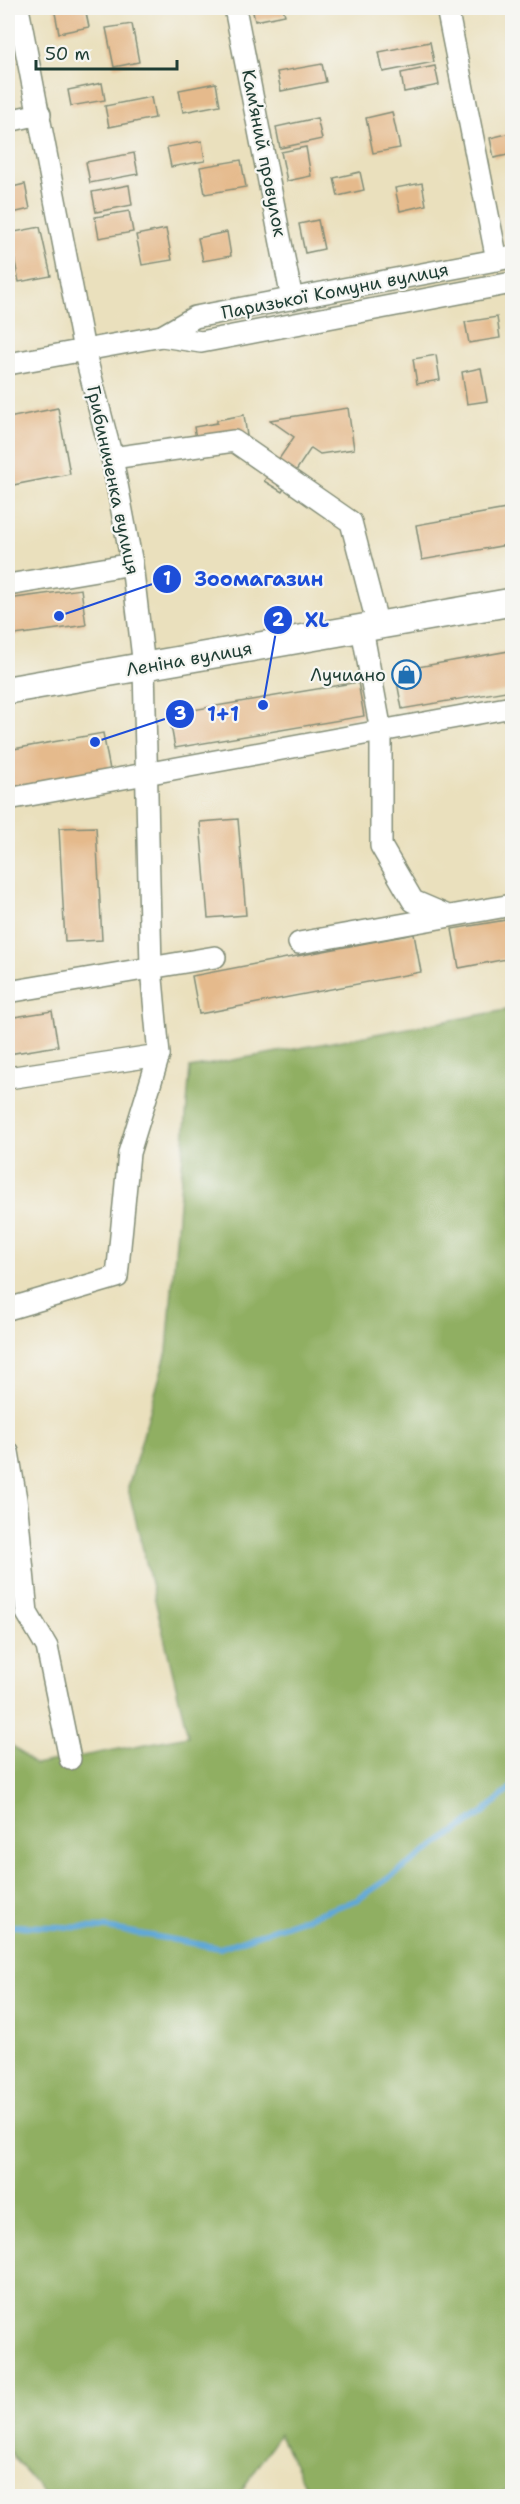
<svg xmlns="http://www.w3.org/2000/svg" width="520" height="2504" font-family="'Shantell Sans',sans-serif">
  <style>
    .forest { fill: #90af62; stroke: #58764b; stroke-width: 1.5 }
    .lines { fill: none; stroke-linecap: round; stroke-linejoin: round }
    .stream { stroke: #60a8d7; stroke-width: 6 }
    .building { fill: #e5ba8c }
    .minor-casing { stroke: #848e78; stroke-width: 24 }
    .major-casing { stroke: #848e78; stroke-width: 30 }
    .minor { stroke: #fff; stroke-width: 21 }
    .major { stroke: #fff; stroke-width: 27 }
    .labels { text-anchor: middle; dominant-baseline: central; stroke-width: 4.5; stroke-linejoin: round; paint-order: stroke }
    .street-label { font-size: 18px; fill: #1f3d34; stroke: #f6f6f2 }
    .poi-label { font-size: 18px; fill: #1f3d34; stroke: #f6f6f2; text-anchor: end }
    .leader { fill: none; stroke: #1d4ed8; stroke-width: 2 }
    .callout-dot { fill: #1d4ed8; stroke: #f6f6f2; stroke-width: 2 }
    .mark-label { font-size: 18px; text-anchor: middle; font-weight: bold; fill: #fff }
    .callout-label { font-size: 20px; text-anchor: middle; font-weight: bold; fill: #1d4ed8; stroke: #f6f6f2; stroke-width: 4.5; stroke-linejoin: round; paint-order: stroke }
  </style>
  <rect width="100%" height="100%" fill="#f6f6f2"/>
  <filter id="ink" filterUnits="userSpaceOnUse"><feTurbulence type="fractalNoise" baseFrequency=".0167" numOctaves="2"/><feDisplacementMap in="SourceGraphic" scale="12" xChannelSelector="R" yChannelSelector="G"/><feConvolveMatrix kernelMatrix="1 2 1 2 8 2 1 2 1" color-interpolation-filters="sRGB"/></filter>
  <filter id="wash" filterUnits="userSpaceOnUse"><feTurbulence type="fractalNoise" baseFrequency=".008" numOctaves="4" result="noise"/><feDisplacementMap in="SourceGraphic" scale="24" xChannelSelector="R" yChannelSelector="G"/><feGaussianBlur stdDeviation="1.35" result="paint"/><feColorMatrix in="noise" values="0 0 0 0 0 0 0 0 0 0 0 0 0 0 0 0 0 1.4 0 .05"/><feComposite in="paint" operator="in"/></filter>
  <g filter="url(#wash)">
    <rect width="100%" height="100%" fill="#eae0bd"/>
    <path class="forest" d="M512,1009v1478l-17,9h-185l-31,-62 -41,62h-192l-38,-46v-708l27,23 153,-29 -60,-248 39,-137 23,-283z"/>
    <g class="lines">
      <path class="stream" d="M8,1926l99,2 113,20 137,-48 127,-88 28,-25"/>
    </g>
    <g id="blocks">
      <g class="building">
        <path d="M54,8h31l4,19 -30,6z"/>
        <path d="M252,8h31l2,7 -30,6z"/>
        <path d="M132,24l7,38 -25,5 -8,-39z"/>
        <path d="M430,42l4,20 -51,10 -4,-20z"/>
        <path d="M322,64l4,18 -45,9 -4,-19z"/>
        <path d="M435,66l4,19 -35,7 -3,-19z"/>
        <path d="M102,83l3,17 -34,6 -3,-16z"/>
        <path d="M216,83l4,22 -37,7 -4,-22z"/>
        <path d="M151,97l4,21 -46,9 -4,-21z"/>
        <path d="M392,112l8,36 -27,5 -7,-35z"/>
        <path d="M317,118l5,21 -42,9 -4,-21z"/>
        <path d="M512,125v29l-18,4 -4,-20 21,-5 -2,-7z"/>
        <path d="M202,141l3,20 -34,6 -4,-20z"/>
        <path d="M306,147l5,29 -24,5 -6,-29z"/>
        <path d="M134,153l4,21 -48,9 -4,-21z"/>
        <path d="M241,160l5,27 -41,7 -5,-27z"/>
        <path d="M360,172l4,18 -26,6 -4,-18z"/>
        <path d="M422,183l4,22 -26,6 -5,-23z"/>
        <path d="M25,184l5,25 -22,5v-26z"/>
        <path d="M129,185l3,20 -36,7 -4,-20z"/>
        <path d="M129,211l4,21 -34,6 -4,-21z"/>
        <path d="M318,220l6,29 -19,4 -6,-29z"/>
        <path d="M40,227l11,49 -32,6 -10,-49z"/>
        <path d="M166,229l6,31 -30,5 -6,-30z"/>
        <path d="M227,232l4,24 -28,5 -5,-23z"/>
        <path d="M497,317l3,21 -31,5 -4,-21z"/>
        <path d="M436,355l4,25 -23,4 -4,-25z"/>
        <path d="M481,368l6,33 -20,3 -5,-32z"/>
        <path d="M58,408l12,66 -62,12v-68z"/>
        <path d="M348,408l6,41 -34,5 -9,-6 -29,44 -18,-11 30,-44 -24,-17z"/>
        <path d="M244,415l3,21 -50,8 -3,-17 23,-4v-3z"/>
        <path d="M512,508v36l-90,16 -6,-35z"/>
        <path d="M81,589l5,36 -78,11v-37z"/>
        <path d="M509,651l3,39 -110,19 -7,-38z"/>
        <path d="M358,682l6,34 -189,32 -6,-34z"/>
        <path d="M103,733l7,37 -102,18v-38z"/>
        <path d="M238,819l8,96 -38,3 -8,-96z"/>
        <path d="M96,827l6,113 -37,2 -6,-114z"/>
        <path d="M512,919v39l-53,10 -7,-39z"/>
        <path d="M414,934l7,38 -222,42 -7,-38z"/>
        <path d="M52,1011l6,35 -50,8v-36z"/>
      </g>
    </g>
  </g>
  <g filter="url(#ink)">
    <use href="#blocks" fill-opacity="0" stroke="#848e78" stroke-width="1.5"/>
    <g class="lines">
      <defs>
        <g id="minor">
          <path d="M235,8l57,291"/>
          <path d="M447,8l50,252"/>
          <path d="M8,121l32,-7"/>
          <path d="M162,336l39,6 311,-59"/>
          <path d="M8,364l154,-28 33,-19 317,-60"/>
          <path d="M112,458l122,-17 117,81 27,104"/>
          <path d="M8,585l124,-21"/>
          <path d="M362,629l19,102v115l32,55 35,15"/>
          <path d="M8,799l504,-92"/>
          <path d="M299,943l213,-38"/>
          <path d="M8,992l207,-35"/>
          <path d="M8,1078l151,-23"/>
          <path d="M8,1309l109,-32 12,-124 30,-98 -8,-87 -7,-301 -12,-103 -20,-106 -28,-108 -66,-342"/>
          <path d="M8,1452l8,47 11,114 20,34 23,112"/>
        </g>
        <path id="major" d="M8,690l504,-88"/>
      </defs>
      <use href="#minor" class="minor-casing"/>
      <use href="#major" class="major-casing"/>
      <use href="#minor" class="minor"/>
      <use href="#major" class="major"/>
    </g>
  </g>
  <defs>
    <symbol id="shop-ring" viewBox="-11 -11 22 22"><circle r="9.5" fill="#f6f6f2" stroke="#1f6fb2" stroke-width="1.5"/><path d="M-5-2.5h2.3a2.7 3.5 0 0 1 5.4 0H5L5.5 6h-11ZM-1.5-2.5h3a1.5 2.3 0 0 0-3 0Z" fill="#1f6fb2"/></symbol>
  </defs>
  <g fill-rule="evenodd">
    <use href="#shop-ring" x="390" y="658" width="33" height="33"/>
  </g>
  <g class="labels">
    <g class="street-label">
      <text transform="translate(264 153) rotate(79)">Кам’яний провулок</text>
      <text transform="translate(335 291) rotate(-11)">Паризької Комуни вулиця</text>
      <text transform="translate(113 480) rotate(78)">Грибиниченка вулиця</text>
      <text transform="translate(189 659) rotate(-10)">Леніна вулиця</text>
    </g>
    <g class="poi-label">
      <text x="386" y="675">Лучиано</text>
    </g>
  </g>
  <path class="leader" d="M59 616L167 579M263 705L278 620M95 742L180 714"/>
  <g class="callout-dot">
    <circle cx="59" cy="616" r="6"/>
    <circle cx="263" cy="705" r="6"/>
    <circle cx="95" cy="742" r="6"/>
    <circle cx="167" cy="579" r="15"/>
    <circle cx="278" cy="620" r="15"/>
    <circle cx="180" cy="714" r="15"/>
  </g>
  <g class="mark-label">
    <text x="167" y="585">1</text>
    <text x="278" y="626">2</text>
    <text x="180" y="720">3</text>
  </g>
  <g class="callout-label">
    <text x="259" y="586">Зоомагазин</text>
    <text x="317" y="627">XL</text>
    <text x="223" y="721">1+1</text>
  </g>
  <rect width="520" height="2504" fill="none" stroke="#f6f6f2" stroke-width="30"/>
  <path d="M36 60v9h141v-9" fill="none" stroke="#1f3d34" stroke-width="3"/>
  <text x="45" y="60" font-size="18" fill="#1f3d34" stroke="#f6f6f2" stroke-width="4.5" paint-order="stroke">50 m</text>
</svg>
